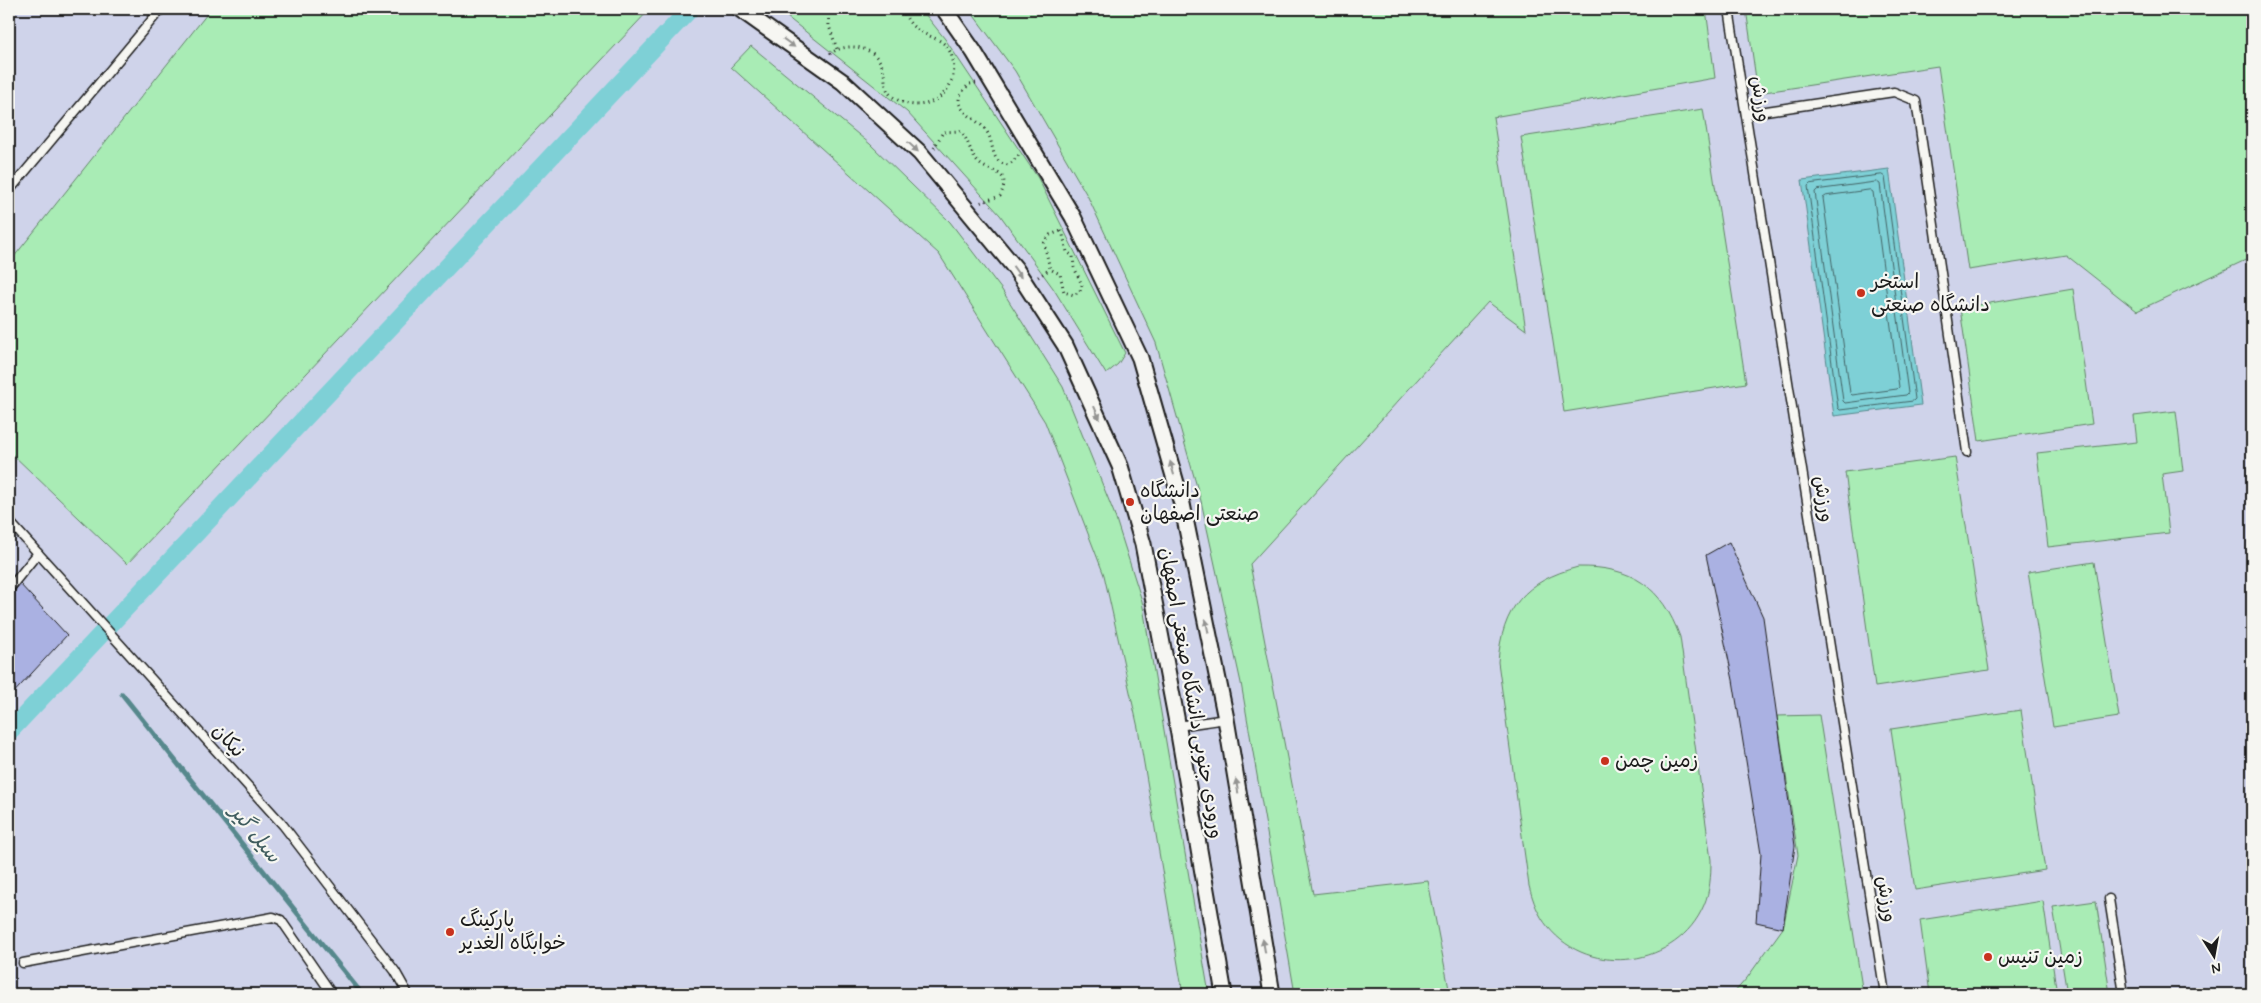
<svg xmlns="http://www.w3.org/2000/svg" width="2261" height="1003" font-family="Mynerve,'Playpen Sans Arabic',sans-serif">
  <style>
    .built { fill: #cfd3ea }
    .green { fill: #a9ecb5; stroke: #628468 }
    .water { fill: #7ed0d6; stroke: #57888c }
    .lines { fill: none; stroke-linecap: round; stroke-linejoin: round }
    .shore { stroke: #436466; stroke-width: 1 }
    .stream { stroke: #57888c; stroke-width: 5 }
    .canal { stroke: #7ed0d6; stroke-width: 18 }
    .building { fill: #aab1e2; stroke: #1c1c1c }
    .service-casing { stroke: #1c1c1c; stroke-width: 11 }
    .minor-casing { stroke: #1c1c1c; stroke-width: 19 }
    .path { stroke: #1c1c1c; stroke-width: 3; stroke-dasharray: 1 4; stroke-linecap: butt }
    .service { stroke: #f6f6f2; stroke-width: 8 }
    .minor { stroke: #f6f6f2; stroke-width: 15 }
    .oneway { fill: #949492 }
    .poi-dot { fill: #c8321e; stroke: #f6f6f2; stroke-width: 2 }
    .labels { text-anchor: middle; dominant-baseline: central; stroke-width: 4.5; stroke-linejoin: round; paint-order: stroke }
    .street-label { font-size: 20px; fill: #1c1c1c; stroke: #f6f6f2 }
    .poi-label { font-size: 20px; fill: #1c1c1c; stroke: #f6f6f2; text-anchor: start }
    .water-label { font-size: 21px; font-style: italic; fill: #3e5b5d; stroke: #f6f6f2 }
  </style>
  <rect width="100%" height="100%" fill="#dfe1ed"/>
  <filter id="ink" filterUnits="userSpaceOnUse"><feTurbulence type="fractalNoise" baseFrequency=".02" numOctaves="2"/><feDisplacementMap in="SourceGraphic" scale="10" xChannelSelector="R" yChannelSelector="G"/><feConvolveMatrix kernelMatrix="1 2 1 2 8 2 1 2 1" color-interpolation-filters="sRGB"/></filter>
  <g filter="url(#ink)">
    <rect class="built" x="9" y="9" width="2243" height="985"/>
    <g class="green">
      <path d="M211,9h439l-523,555 -118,-113v-188z"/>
      <path d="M777,9h144l24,30 93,139 87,175 -7,11 -12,10 -53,-86 -53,-73 -93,-103z"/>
      <path d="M969,9h737l9,69 -222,39 33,213 -38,-28 -238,262 63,330 115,-13 22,113h-155l-54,-311 -40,-182 -45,-158 -68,-146 -73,-126z"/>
      <path d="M1746,9h506v248l-115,54 -71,-56 -98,15 -30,-204 -180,27z"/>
      <path d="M751,46l119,98 80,78 52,68 61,97 51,126 28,88 67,393h-26l-45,-266 -34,-153 -59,-153 -106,-168 -208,-187z"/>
      <path d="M1703,109l43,274 -182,29 -43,-275z"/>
      <path d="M2073,289l19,135 -113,17 -19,-133z"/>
      <path d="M2176,411l7,60 -21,3 7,59 -121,14 -11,-94 100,-11 -3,-26z"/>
      <path d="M1955,457l34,213 -114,17 -30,-215z"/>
      <path d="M2094,562l25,155 -66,10 -25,-155z"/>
      <path d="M1578,567c54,-1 84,20 102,70l31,223c0,16 -1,31 -7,45 -26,62 -114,74 -156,22 -10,-12 -15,-26 -19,-41l-31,-224c4,-54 27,-81 80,-95z"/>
      <path d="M2021,710l24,160 -130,20 -24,-161z"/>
      <path d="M1819,715l44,279h-130l14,-16 36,-50 15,-73 -21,-139z"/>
      <path d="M2043,901l14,93h-127l-10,-74z"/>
      <path d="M2096,901l14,93h-43l-14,-87z"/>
    </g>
    <path class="water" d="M1889,169l32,236 -87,11 -32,-236z"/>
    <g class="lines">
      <g class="shore">
        <path d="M1882,175l3,2 30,222 -2,2 -73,9 -2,-2 -30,-222 2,-2z"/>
        <path d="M1877,182l3,2 28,209 -2,2 -61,8 -2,-2 -28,-209 2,-2z"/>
        <path d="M1870,190l3,2 26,195 -2,2 -45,6 -2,-2 -27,-195 3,-2z"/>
      </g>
      <path class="stream" d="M122,694l240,300"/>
      <path class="canal" d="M9,732l681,-723"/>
    </g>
    <g class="building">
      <path d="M1729,542l34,75 32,229 -12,82 -27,-6 5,-68 -28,-174 -27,-125z"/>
      <path d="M20,584l47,51 -58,63v-103l4,-2z"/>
    </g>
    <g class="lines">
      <defs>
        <g id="service">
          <path d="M1729,9l156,985"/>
          <path d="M1746,114l148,-22 22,9 51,351"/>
          <path d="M9,191l152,-182"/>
          <path d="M9,521l274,304 112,146 13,23"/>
          <path d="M9,589l29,-36"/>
          <path d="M1178,726l48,-7"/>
          <path d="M2109,899l15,95"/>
          <path d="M23,963l250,-46 8,3 51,74"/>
        </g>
        <g id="minor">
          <path d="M740,9l103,73 77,71 95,115 50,77 55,121 23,78 33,173 48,277"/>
          <path d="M944,9l30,43 99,165 67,141 42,146 44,215 46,275"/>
        </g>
      </defs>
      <use href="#service" class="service-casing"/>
      <use href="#minor" class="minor-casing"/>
      <g class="path">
        <path d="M828,9l1,17 8,23"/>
        <path d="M830,54c15,-12 44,-9 52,12 5,13 0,25 14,33 30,18 66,-8 56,-42 -8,-28 -38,-13 -49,-48"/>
        <path d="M976,83l-6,1c-27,22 3,31 15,45 11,13 3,34 24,36l10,-10"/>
        <path d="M934,148l9,-16 18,-1c7,9 9,20 15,29 11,15 38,7 24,36l-21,7"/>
        <path d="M1061,231l2,4 4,17 6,4 1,11 8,18 -2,6 -6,4 -10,-3 -4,-18 -10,-5 -6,-26 6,-8z"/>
        <path d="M1038,277l12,-8"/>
      </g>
      <use href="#service" class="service"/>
      <use href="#minor" class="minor"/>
    </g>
    <defs><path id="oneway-solid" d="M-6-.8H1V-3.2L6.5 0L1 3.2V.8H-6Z" transform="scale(1.25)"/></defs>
    <g class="oneway">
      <use href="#oneway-solid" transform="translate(789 43) rotate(36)"/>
      <use href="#oneway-solid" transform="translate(913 147) rotate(43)"/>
      <use href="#oneway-solid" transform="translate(1017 272) rotate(54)"/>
      <use href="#oneway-solid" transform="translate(1097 413) rotate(66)"/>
      <use href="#oneway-solid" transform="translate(1172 468) rotate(-106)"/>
      <use href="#oneway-solid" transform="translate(1207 626) rotate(-102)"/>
      <use href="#oneway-solid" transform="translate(1237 786) rotate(-100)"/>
      <use href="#oneway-solid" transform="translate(1264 946) rotate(-100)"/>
    </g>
  </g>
  <g class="poi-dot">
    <circle cx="1861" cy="293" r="5"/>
    <circle cx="1130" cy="502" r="5"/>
    <circle cx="1605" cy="761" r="5"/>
    <circle cx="450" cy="932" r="5"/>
    <circle cx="1988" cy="957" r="5"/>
  </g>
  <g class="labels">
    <g class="street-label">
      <text transform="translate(1760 99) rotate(81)">ورزش</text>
      <text transform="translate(1823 499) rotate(81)">ورزش</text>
      <text transform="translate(1191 693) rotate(80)">ورودی جنوبی دانشگاه صنعتی اصفهان</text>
      <text transform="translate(228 741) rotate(48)">نیکان</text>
      <text transform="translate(1886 899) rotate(81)">ورزش</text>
    </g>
    <g class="poi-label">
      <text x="1871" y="282">استخر<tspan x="1871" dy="23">دانشگاه صنعتی</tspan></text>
      <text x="1140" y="491">دانشگاه<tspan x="1140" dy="23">صنعتی اصفهان</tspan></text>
      <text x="1615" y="761">زمین چمن</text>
      <text x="460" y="920">پارکینگ<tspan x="460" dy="23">خوابگاه الغدیر</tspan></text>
      <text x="1998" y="957">زمین تنیس</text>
    </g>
    <g class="water-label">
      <text transform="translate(255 834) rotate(51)">سیل گیر</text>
    </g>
  </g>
  <rect width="2261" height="1003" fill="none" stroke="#f6f6f2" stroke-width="30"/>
  <rect x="15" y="15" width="2231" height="973" fill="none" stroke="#1c1c1c" stroke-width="2" filter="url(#ink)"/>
  <g transform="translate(2214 956) rotate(169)" stroke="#f6f6f2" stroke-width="4" paint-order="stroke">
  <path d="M0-4L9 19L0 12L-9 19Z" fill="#1c1c1c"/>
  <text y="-8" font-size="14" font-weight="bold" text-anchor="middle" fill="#1c1c1c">N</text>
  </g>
</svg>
